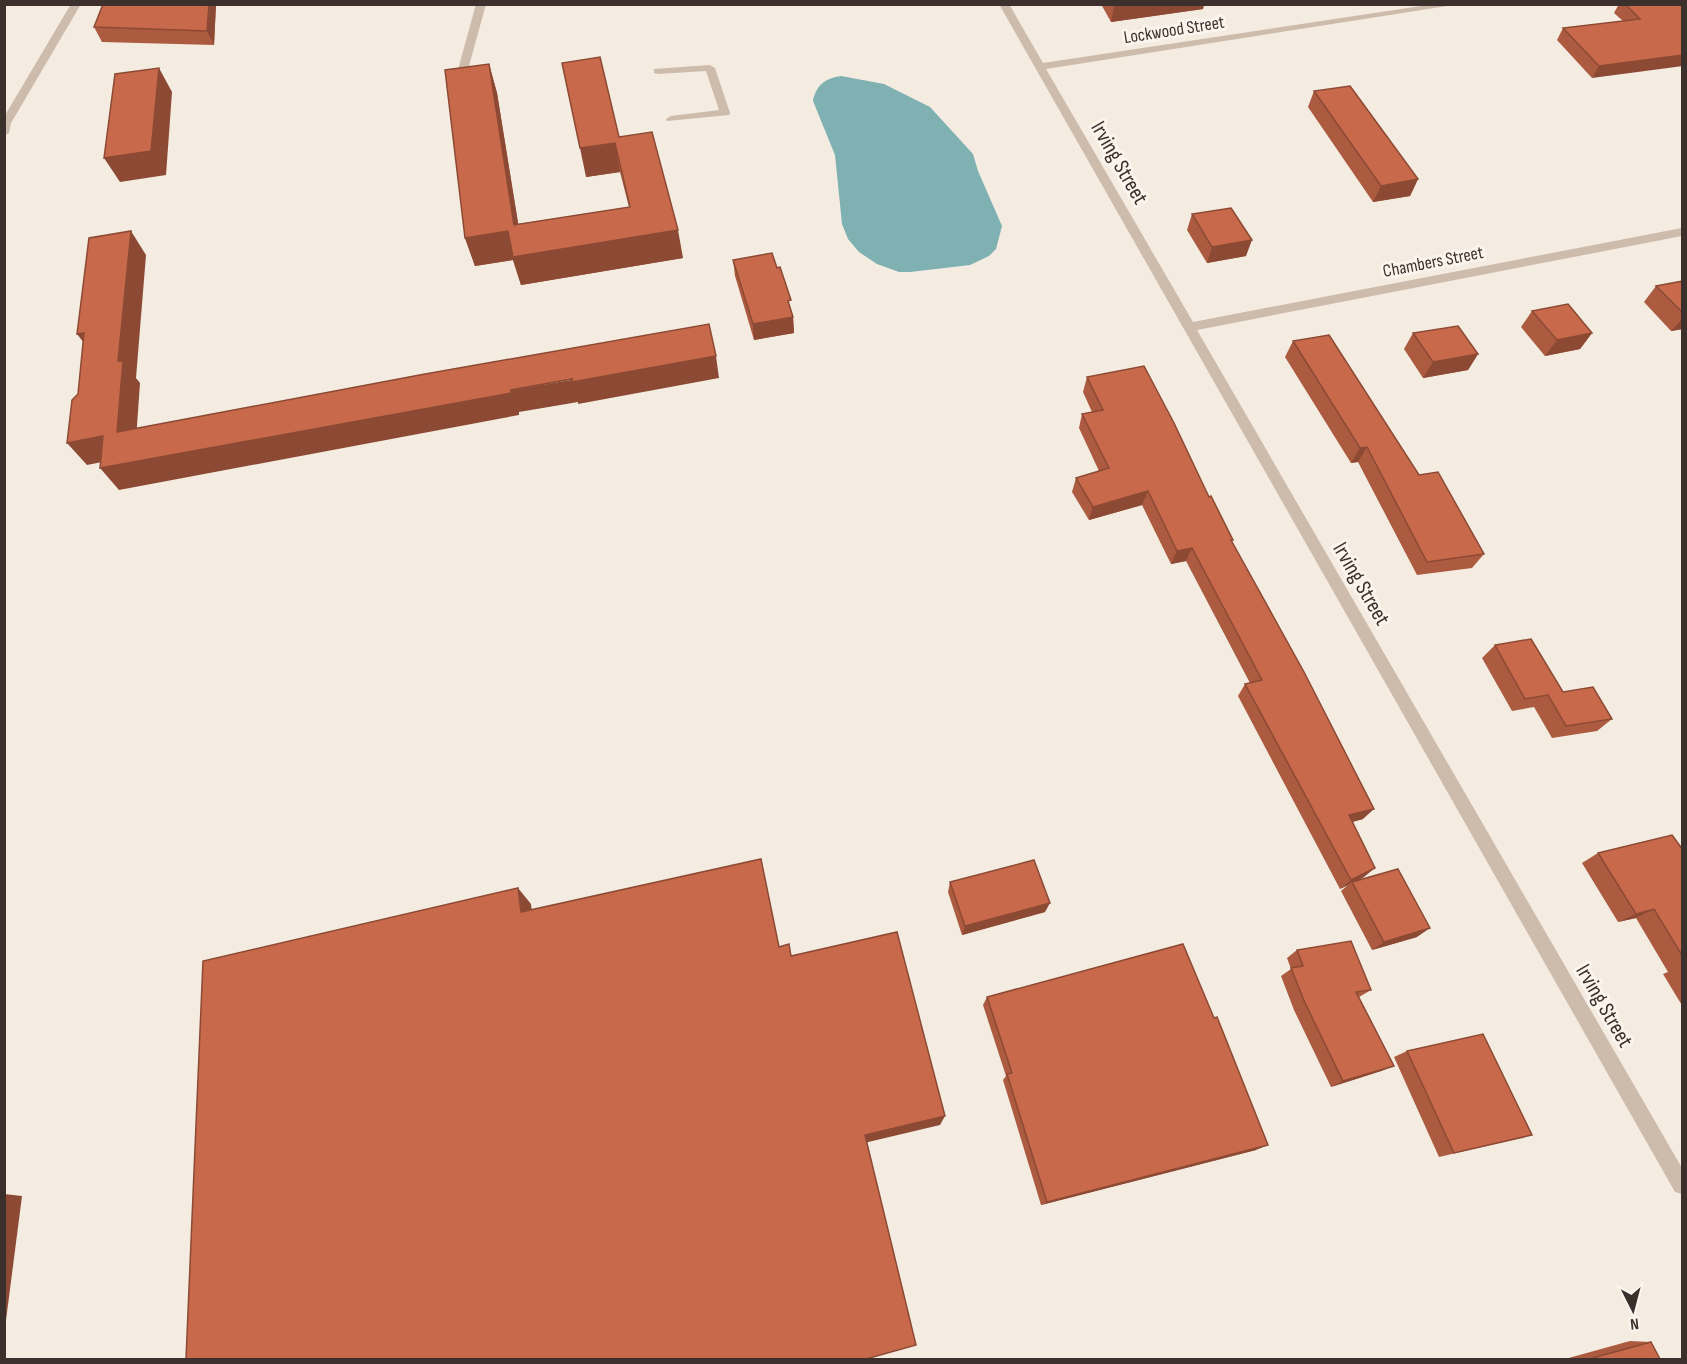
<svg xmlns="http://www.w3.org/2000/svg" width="1687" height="1364" font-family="'Sofia Sans Condensed',sans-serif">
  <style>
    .water { fill: #7fb0b2 }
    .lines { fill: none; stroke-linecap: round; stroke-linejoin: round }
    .lane { fill: #cdbbac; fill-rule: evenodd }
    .street { fill: #cdbbac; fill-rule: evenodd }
    .wall { fill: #ac5a40 }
    .shaded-wall { fill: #8c4a34 }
    .building { fill: #c8694b; stroke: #8c4a34; stroke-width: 1.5 }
    .labels { text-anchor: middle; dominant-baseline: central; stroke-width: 6; stroke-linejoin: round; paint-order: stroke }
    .far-street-label { font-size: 18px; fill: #3b302b; stroke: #fbf5ee }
    .street-label { font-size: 22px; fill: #3b302b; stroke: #fbf5ee }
  </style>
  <rect width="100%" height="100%" fill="#f4ebe1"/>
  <path class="water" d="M841,76l43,8 46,23 43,47 5,17 24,55 -6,23 -7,7 -19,9 -60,7h-11l-22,-8 -18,-12 -11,-13 -6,-15 -7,-69 -22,-54c3,-16 13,-23 28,-25z"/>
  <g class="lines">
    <path class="lane" d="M710,65l5,3 15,45 -1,2 -62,6 -1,-2 5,-3 48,-6 -13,-39 -48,3 -4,-1v-4z"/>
    <g class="street">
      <path d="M71,4h10l-70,119 -2,10 -5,3v-19z"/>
      <path d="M476,4h10l-20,73 -5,3 -5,-3z"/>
      <path d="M999,4h10l34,59 391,-59h26l-414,65 147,253 489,-94v8l-485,94 485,838v26l-7,-2z"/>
    </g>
  </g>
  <g class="wall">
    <path d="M216,4l-2,41 -112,-3 -8,-15z"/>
    <path d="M1101,4h103l-1,5 -92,13z"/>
    <path d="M1619,4h62l-89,74 -35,-38 6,-12 60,-7 -9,-8z"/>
    <path d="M489,64l8,29 21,131 111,-17 -9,-35 -34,5 33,-40 64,121 -162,27 -8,-25 -38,6 -10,-28z"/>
    <path d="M1314,91l104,88 -8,17 -37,6 -65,-95z"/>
    <path d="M1192,214l54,42 -39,7 -20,-33z"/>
    <path d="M733,260l58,51 2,6 1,16 -40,7 -19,-64z"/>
    <path d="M1683,281v48l-12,2 -27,-29 12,-16z"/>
    <path d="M1532,311l60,22 -12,16 -35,7 -24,-29z"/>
    <path d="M1413,333l65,21 -10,16 -45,8 -19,-29z"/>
    <path d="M1293,341l126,134 65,79 -12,14 -55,7 -59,-113 -7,1 -66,-106z"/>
    <path d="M1087,377l122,120 23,45 131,277 -10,3 11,55 -6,3 59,57 -45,13 -31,-59 7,-6 -8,4 -102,-193 7,-12 5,-1 -64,-122 -15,3 -29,-59 -53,15 -17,-28 4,-14 23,-7 -20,-43 3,-14 10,-2 -9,-20z"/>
    <path d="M1495,645l68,47 49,27 -15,12 -45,7 -18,-31 -22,4 -30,-53z"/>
    <path d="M1683,850v157l-20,-33 5,-2 -32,-54 -18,4 -36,-59 16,-10z"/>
    <path d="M950,882l95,30 -83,23 -14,-43z"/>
    <path d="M1297,950l74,40 -12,7 35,69 -13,5 -50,16 -37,-77 -13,-34 10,-7 -4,-11z"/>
    <path d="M987,997l269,153 -215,55 -38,-125 3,-4 -23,-71z"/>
    <path d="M1407,1051l125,84 -93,22 -45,-100z"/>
    <path d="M1630,1341l21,1 9,17h-95z"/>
  </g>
  <g class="shaded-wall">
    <path d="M209,4h7l-2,41 -7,-14z"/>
    <path d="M1129,4h75l-1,5 -92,13 3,-16z"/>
    <path d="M1683,55v11l-91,12 7,-12z"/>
    <path d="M489,64l8,29 26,160 -9,-28z"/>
    <path d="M159,68l13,24 -6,83 -46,7 -16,-24z"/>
    <path d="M615,143l5,29 -34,5 -6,-29z"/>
    <path d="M1418,179l-8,17 -37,6 8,-16z"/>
    <path d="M678,230l5,28 -162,27 -8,-25 -38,6 -10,-28 43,-7z"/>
    <path d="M131,231l15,24 -10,123 4,5 -5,71 -18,-22 1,-71z"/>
    <path d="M1252,240l-6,16 -39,7 5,-16z"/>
    <path d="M793,317l1,16 -40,7 -1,-16z"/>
    <path d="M1683,318v11l-12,2z"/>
    <path d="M84,333l11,24 -18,-23z"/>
    <path d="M1592,333l-12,16 -35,7 12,-16z"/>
    <path d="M1478,354l-10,16 -45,8 10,-16z"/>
    <path d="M716,356l3,22 -141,26v-2l-59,10v3l-400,75 -19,-22 411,-78z"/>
    <path d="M103,436l19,22 -35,7 -20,-22z"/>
    <path d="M1367,447l-9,15 -7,1 9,-15z"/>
    <path d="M1148,491l-6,14 -53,15 4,-13z"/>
    <path d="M1192,548l-6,13 -15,3 6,-13z"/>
    <path d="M1374,809l-11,10 -24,6 10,-10z"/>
    <path d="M1375,868l-11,9 -11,6 -1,-1 -4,3 -8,4 11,-9z"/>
    <path d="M518,888l13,16 3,24 -13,-16z"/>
    <path d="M1050,903l-5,9 -83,23 3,-9z"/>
    <path d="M1654,909l-18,9 -18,4 18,-8z"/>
    <path d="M1430,928l-13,9 -45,13 12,-8z"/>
    <path d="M1394,1066l-13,5 -50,16 12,-6z"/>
    <path d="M945,1116l-5,9 -76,18 1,-8z"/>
    <path d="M1268,1145l-12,5 -215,55 6,-3z"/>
    <path d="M4,1194l18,2 -17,132h-1z"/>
  </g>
  <g class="building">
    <path d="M103,4h106l-2,27 -113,-4z"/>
    <path d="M1113,4h16l-15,2z"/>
    <path d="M1625,4h56l2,2v49l-84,11 -36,-38 77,-9z"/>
    <path d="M600,57l19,80 33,-5 26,98 -165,27 -5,-26 -43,7 -20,-168 44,-6 25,161 116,-18 -15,-64 -35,5 -18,-85z"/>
    <path d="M159,68l-8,83 -47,7 11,-84z"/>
    <path d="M1350,86l68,93 -37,7 -67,-95z"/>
    <path d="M1231,208l21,32 -40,7 -20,-33z"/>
    <path d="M131,231l-13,130h5l-6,71 308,-58 284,-50 7,32 -144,26v-3l-61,11v3l-411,75 3,-32 -36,7 5,-43 6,-6 6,-61 -7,1 12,-96z"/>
    <path d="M772,253l5,15 3,-1 11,33 -3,1 5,16 -40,7 -20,-64z"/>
    <path d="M1683,281v32l-27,-27z"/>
    <path d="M1568,304l24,29 -35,7 -25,-29z"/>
    <path d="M1458,326l20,28 -45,8 -20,-29z"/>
    <path d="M1329,335l90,140 19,-3 46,82 -57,8 -60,-115 -7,1 -67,-107z"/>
    <path d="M1144,366l30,57 35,74 2,-1 22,44h-2l73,132 70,137 -25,6 26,53 -24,12 -106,-196 17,-4 -70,-132 -15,3 -29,-60 -55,16 -17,-29 33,-10 -27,-54 21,-4 -16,-33z"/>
    <path d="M1531,639l32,53 30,-5 19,32 -46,7 -18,-31 -23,4 -30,-54z"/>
    <path d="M1672,835l11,15v107l-29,-48 -18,5 -38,-61z"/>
    <path d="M761,859l18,88 10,-3 2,12 106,-24 48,184 -80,19 51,210 -50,14h-680l17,-398 315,-73 3,24z"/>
    <path d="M1034,860l16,43 -85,23 -15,-44z"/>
    <path d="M1398,869l32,59 -46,14 -32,-60z"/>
    <path d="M1351,941l20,49 -15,2 38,74 -51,15 -38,-78 -14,-35 12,-2 -6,-16z"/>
    <path d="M1183,944l31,74 3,-1 51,128 -221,57 -40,-128 5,-1 -25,-76z"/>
    <path d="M1483,1034l49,101 -78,18 -47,-102z"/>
    <path d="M1651,1342l9,17h-71z"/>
  </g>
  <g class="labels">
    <g class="far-street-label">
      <text transform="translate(1174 30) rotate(-9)">Lockwood Street</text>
      <text transform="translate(1433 262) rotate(-11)">Chambers Street</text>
    </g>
    <g class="street-label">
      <text transform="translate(1119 163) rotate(60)">Irving Street</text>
      <text transform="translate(1361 584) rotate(60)">Irving Street</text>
      <text transform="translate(1604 1006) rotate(60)">Irving Street</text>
    </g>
  </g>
  <rect width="1687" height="1364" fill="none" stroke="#3b302b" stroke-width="12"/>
  <g transform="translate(1633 1310) rotate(174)" stroke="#fbf5ee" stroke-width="4.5" paint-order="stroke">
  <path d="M0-4.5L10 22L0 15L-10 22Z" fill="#3b302b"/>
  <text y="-9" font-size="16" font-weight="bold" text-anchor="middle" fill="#3b302b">N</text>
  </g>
</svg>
